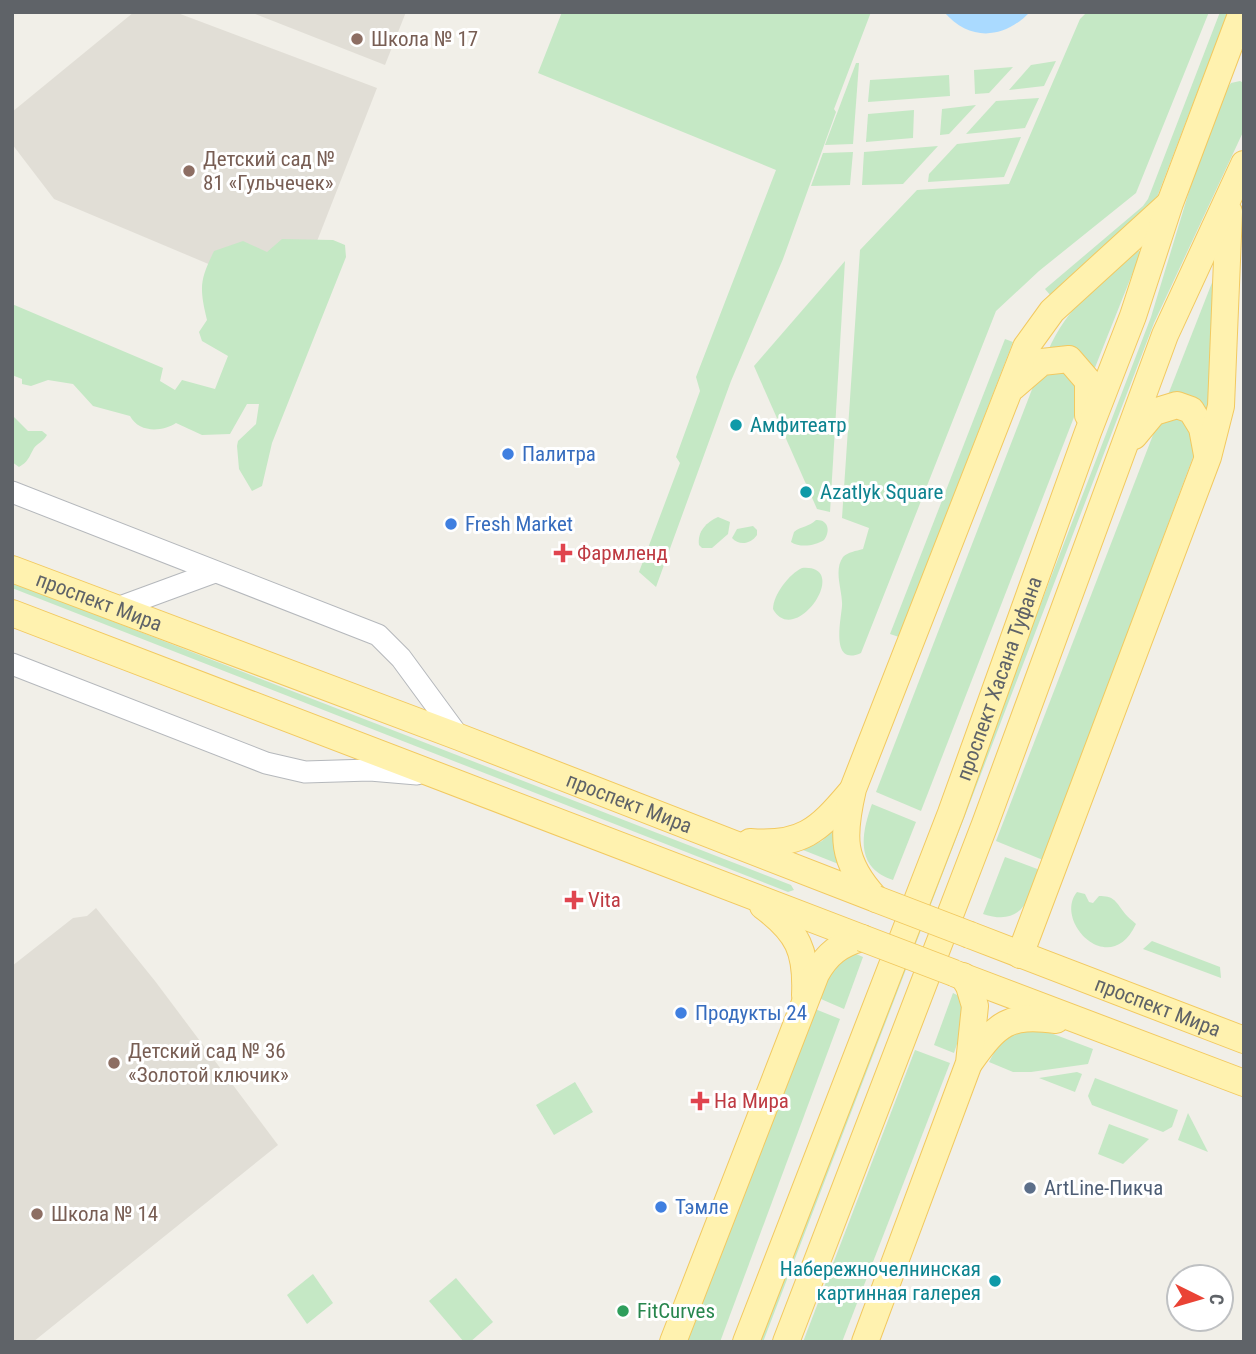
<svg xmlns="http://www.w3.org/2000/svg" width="1256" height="1354" font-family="'Roboto Condensed',sans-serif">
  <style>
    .education { fill: #e1ded6 }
    .green { fill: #c5e8c5 }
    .water { fill: #aadaff }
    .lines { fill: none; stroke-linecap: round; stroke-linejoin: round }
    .minor-casing { stroke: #b5b8bc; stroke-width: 23 }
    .major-casing { stroke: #f2c960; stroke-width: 28 }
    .minor { stroke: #fff; stroke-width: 21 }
    .major { stroke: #fff2af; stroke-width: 26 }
    .major-bridge-casing { stroke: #f2c960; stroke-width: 28; stroke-linecap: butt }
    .major-bridge { stroke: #fff2af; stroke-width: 26 }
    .education-dot { fill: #8d6e63; stroke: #fff; stroke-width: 2.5 }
    .culture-dot { fill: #0f9aa8; stroke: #fff; stroke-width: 2.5 }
    .shop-dot { fill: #3f7fe0; stroke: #fff; stroke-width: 2.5 }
    .health-dot { fill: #e0444e; stroke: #fff; stroke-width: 2.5 }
    .service-dot { fill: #5c6f8a; stroke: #fff; stroke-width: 2.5 }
    .leisure-dot { fill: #2e9e5b; stroke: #fff; stroke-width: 2.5 }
    .labels { text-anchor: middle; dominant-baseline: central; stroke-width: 6; stroke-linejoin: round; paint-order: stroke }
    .education-label { font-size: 21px; fill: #785e54; stroke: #fff; text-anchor: start }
    .culture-label { font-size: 21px; fill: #0d838f; stroke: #fff; text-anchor: start }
    .shop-label { font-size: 21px; fill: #366cbe; stroke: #fff; text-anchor: start }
    .health-label { font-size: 21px; fill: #be3a42; stroke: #fff; text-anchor: start }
    .street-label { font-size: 21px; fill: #5f6368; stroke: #fff }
    .service-label { font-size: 21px; fill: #4e5e75; stroke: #fff; text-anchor: start }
    .leisure-label { font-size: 21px; fill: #27864d; stroke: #fff; text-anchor: start }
  </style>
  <rect width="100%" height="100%" fill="#f1efe8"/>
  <g class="education">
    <path d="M134,12h41l202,76 -83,212 -240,-101 -42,-55v-32z"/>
    <path d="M250,12h156l-21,53z"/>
    <path d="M96,908l59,73 123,164 -245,197h-21v-376l61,-48 14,-2z"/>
  </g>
  <g class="green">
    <path d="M562,12h309l-37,97 2,3 -53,147 -52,122 -75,206 -17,-15 41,-109 -4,-6 24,-66 -4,-14 80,-207 -238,-97z"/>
    <path d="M1087,12h122l-73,181 -97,78 -43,40 -135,342c-31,14 -20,-33 -19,-47 1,-15 -9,-35 1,-49 5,-5 13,-6 20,-8l6,-21 -27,-10 18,-268 57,-60 92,-6 71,-165z"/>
    <path d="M1220,12h8l-74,193 -103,91 -6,-7 98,-83 5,-7z"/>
    <path d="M1056,61l-12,25 -35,4 22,-25z"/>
    <path d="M856,63h3l-6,81 -28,1z"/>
    <path d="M1013,67l-24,26 -14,1 -1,-24z"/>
    <path d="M949,75l1,21 -82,6 2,-22z"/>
    <path d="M1240,81l4,2v47l-90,193 -391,1019h-6l394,-1025 43,-142 32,-85 5,-7z"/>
    <path d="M1039,98l-14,30 -59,6 30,-33z"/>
    <path d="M976,105l-27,29 -9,1 2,-26z"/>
    <path d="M914,110l-1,28 -47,4 2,-28z"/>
    <path d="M1021,137l-17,40 -76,5 1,-8 28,-30z"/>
    <path d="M938,146l-35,38 -41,1 2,-33z"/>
    <path d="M853,152l-3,33 -39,1 12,-33z"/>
    <path d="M282,239l51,1 12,5 1,12 -74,186 -10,43 -10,5 -13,-22 -2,-23 1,-5 18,-17 3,-20h-12l-17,30 -28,1 -26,-12c-14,9 -37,10 -46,-7l-37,-10 -20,-22 -25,-4 -17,6 -9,-2v-5l-10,-4v-71l151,64 -3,13 15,9 7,-10 33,9 13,-33 -26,-15 -3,-9 8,-12c-8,-33 -7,-40 7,-69l29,-10 24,11z"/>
    <path d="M1138,250l3,2 -47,118 -46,-19c20,-47 53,-68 90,-101z"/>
    <path d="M845,261l-15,251 -13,-3 -63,-143z"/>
    <path d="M1215,275l-2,118 -6,22 -41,-15z"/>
    <path d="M1005,339l8,3 -114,295 -9,-3z"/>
    <path d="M1063,366l20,28 -162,417 -45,-19 160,-413z"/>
    <path d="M12,415l16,16h14l5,4c-4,7 -9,8 -13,13 -5,9 -6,14 -15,19l-7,-5z"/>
    <path d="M1185,416l14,25 -156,419 -47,-19 162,-419z"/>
    <path d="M718,517l12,5 -2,12 -16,14h-10l-3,-3c-2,-14 8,-23 19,-28z"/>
    <path d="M816,520c12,-1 15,11 8,20 -9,6 -24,8 -33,2l3,-10c7,-6 15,-5 22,-12z"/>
    <path d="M753,526l4,4v5c-6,9 -18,11 -25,3l5,-9z"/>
    <path d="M802,568c51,-4 -7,81 -29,41 0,-14 16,-35 29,-41z"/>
    <path d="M12,582l779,303 3,5 -6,2 -776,-304z"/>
    <path d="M872,804l44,18 -23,58c-38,-12 -32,-46 -21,-76z"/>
    <path d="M833,829l8,36 -38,-15 19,-9z"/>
    <path d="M1005,857l35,13c-11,30 -18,57 -57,44z"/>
    <path d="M1077,892l8,2 4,8 4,1 6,-7c14,0 16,4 24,15 3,5 9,9 13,13 -26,56 -83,-3 -59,-32z"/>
    <path d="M1152,941l68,26 1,11 -78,-29z"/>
    <path d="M854,953l9,4 -19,52 -30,-13 13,-31z"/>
    <path d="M953,993l6,3 7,21 -12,36 -20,-8z"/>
    <path d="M810,1007l30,12 -120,323h-39z"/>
    <path d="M1040,1029l53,20 -5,15 -57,8h-18l-24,-10 15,-28z"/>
    <path d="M915,1050l35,13 -108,279h-39z"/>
    <path d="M1077,1072l5,2 -7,18 -36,-14z"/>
    <path d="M1095,1078l83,32 -6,17 -9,5 -71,-27 -4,-9z"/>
    <path d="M575,1082l18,30 -39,23 -18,-30z"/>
    <path d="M1188,1113l20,39 -30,-12z"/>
    <path d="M1109,1124l40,15 -26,25 -25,-10z"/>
    <path d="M313,1274l20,29 -26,21 -20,-29z"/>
    <path d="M456,1278l37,44 -23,20h-6l-35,-41z"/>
  </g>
  <path class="water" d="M944,12h86c-26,27 -60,30 -86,0z"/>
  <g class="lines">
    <defs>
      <g id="minor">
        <path d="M12,492l366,143 23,23 58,79"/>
        <path d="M117,608l98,-36"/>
        <path d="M12,664l254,99 39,9 65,-2 47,4"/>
      </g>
      <g id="major">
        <path d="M1013,387l29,-25 27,-3 19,22v34"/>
        <path d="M1134,436l20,-24 23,-7 14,5 11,18 5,27"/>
        <path id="s1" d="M12,569l447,168 417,162"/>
        <path d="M12,613l850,325"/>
        <path d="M750,842c51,4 68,-11 100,-49"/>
        <path d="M875,898c-34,-37 -33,-62 -22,-109l173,-442 26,-36 116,-106"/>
        <path d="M763,906c35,26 44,45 42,89"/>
        <path id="s2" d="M970,935l274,105"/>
        <path d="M1020,955l188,-498 13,-51 8,-194"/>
        <path d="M956,974l288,109"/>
        <path d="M970,1062c28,-39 38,-48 86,-42"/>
        <path d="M673,1342l143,-368c11,-20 24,-30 46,-36"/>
        <path id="s3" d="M746,1342l205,-529 137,-381 45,-116 37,-113 72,-191"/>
        <path d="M786,1342l199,-518 180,-489 79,-171"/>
        <path d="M865,1342l104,-279 6,-57 -6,-20 -6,-10"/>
      </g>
    </defs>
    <use href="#minor" class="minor-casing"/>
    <use href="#major" class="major-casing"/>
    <use href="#minor" class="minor"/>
    <use href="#major" class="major"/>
    <defs>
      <g id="major-bridge">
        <path d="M876,899l94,36"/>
        <path d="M862,938l92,35"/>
      </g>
    </defs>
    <use href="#major-bridge" class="major-bridge-casing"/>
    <use href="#major-bridge" class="major-bridge"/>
  </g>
  <g class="education-dot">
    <circle cx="357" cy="39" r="7"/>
    <circle cx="189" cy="171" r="7"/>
    <circle cx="114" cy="1063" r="7"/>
    <circle cx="37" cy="1214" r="7"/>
  </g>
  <g class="culture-dot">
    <circle cx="736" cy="425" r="7"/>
    <circle cx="806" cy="492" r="7"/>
    <circle cx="995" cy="1281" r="7"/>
  </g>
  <g class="shop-dot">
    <circle cx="508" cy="454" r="7"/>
    <circle cx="451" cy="524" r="7"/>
    <circle cx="681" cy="1013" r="7"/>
    <circle cx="661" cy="1207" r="7"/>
  </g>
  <g class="health-dot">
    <path d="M559.5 542.5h7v7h7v7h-7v7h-7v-7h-7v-7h7z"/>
    <path d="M570.5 889.5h7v7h7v7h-7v7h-7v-7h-7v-7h7z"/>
    <path d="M696.5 1090.5h7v7h7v7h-7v7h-7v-7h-7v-7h7z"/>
  </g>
  <circle class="service-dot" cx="1030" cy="1188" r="7"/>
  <circle class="leisure-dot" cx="623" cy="1311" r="7"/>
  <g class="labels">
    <g class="education-label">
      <text x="371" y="39">Школа № 17</text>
      <text x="203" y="159">Детский сад №<tspan x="203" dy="24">81 «Гульчечек»</tspan></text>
      <text x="128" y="1051">Детский сад № 36<tspan x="128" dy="24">«Золотой ключик»</tspan></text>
      <text x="51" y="1214">Школа № 14</text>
    </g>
    <g class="culture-label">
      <text x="750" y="425">Амфитеатр</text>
      <text x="820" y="492">Azatlyk Square</text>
      <text x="981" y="1269" text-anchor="end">Набережночелнинская<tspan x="981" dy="24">картинная галерея</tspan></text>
    </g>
    <g class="shop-label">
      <text x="522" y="454">Палитра</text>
      <text x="465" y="524">Fresh Market</text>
      <text x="695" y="1013">Продукты 24</text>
      <text x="675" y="1207">Тэмле</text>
    </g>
    <g class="health-label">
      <text x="577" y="553">Фармленд</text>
      <text x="588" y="900">Vita</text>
      <text x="714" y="1101">На Мира</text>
    </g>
    <g class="street-label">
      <text stroke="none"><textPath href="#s1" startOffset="93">проспект Мира</textPath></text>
      <text stroke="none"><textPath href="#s3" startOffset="710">проспект Хасана Туфана</textPath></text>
      <text stroke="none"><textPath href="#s1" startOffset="660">проспект Мира</textPath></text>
      <text stroke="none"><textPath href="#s2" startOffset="201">проспект Мира</textPath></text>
    </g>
    <g class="service-label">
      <text x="1044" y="1188">ArtLine-Пикча</text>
    </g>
    <g class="leisure-label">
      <text x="637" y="1311">FitCurves</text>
    </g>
  </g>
  <rect width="1256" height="1354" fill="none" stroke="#5f6368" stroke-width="28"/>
  <g transform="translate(1200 1298) rotate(95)"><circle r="33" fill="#ffffff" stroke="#bfc1c3" stroke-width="2"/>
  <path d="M0-5L12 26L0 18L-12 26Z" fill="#ea4335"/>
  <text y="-10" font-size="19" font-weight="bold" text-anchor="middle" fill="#5f6368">С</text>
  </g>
</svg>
